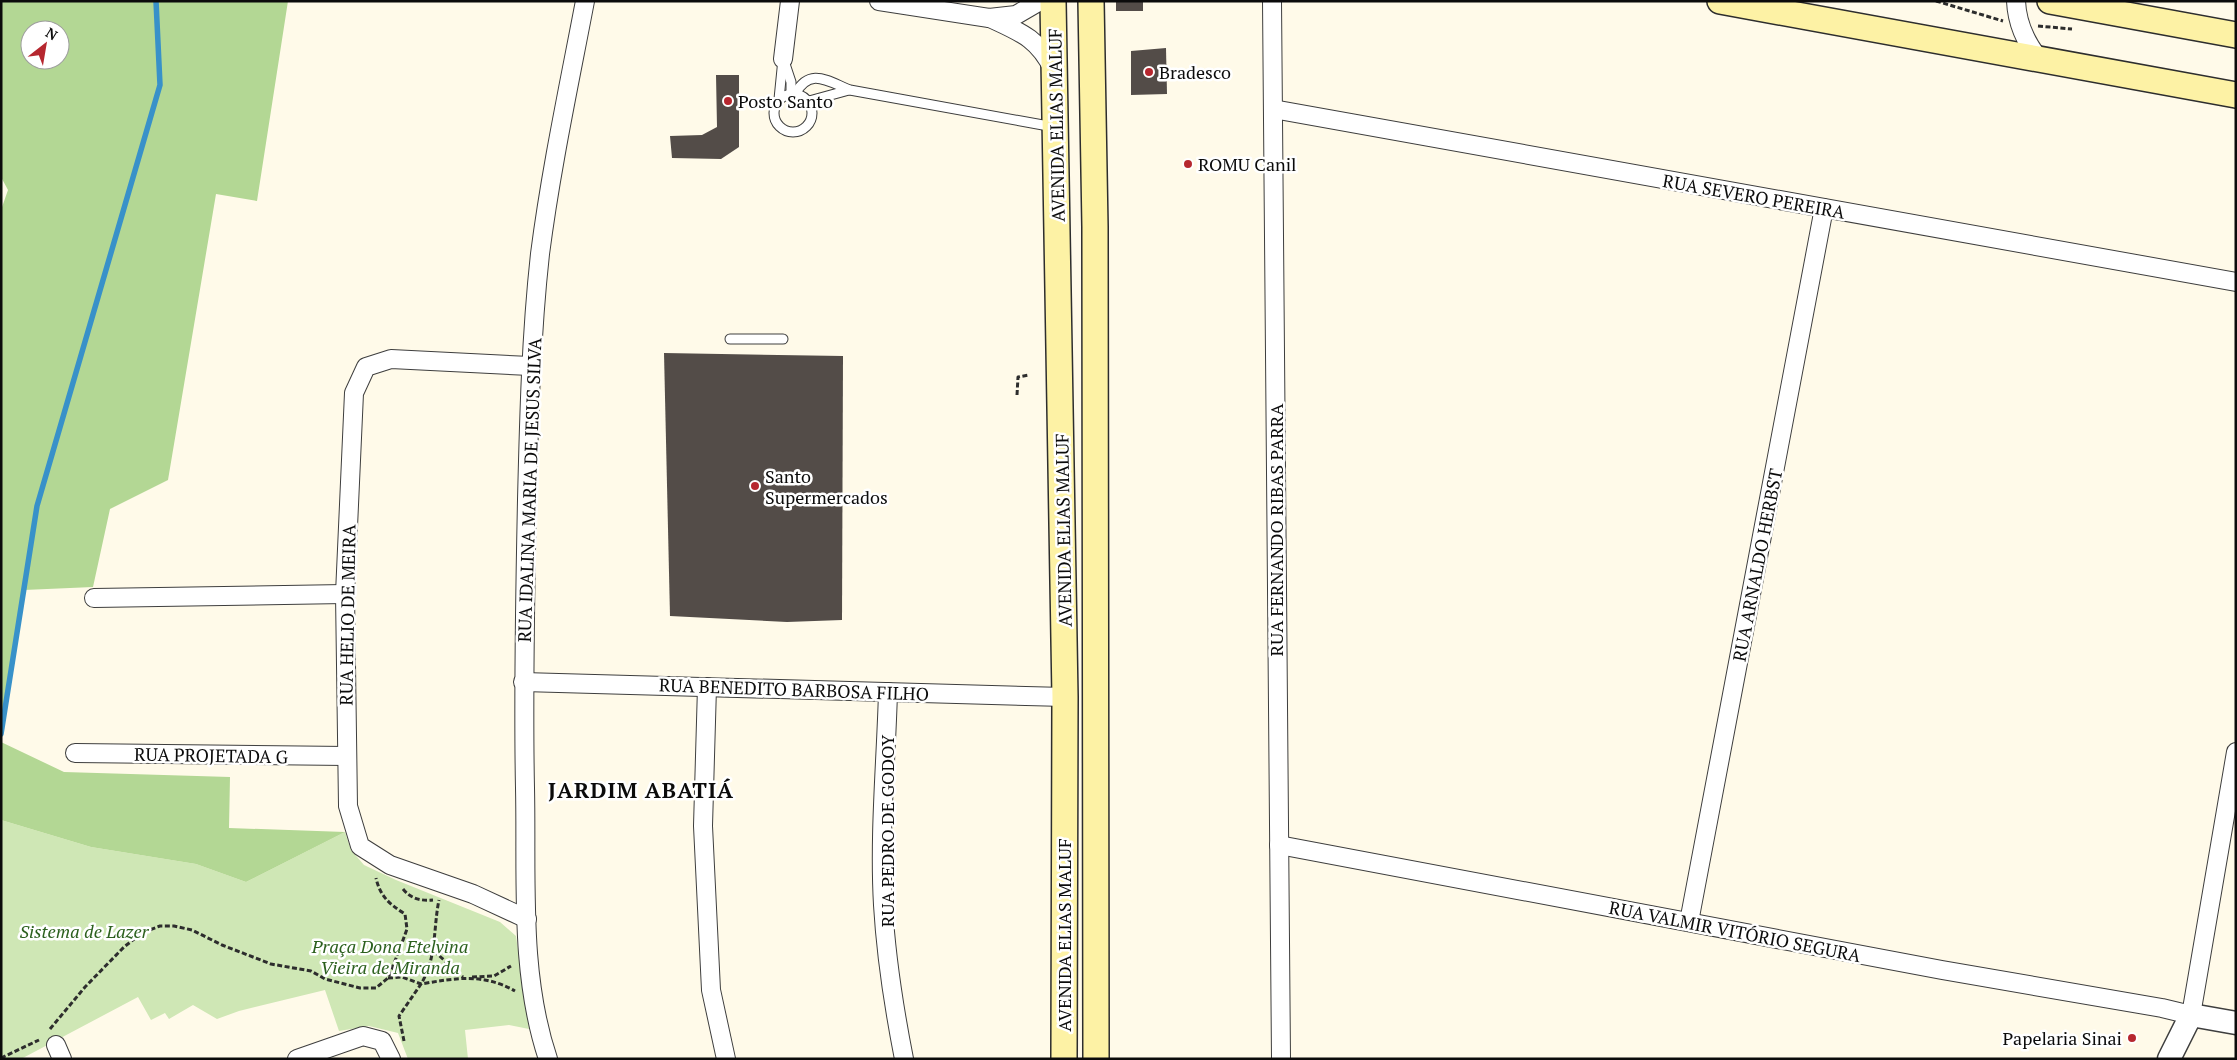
<svg xmlns="http://www.w3.org/2000/svg" width="2237" height="1060" font-family="'PT Serif',serif">
  <style>
    .green { fill: #cfe7b5 }
    .forest { fill: #b3d794; fill-rule: evenodd }
    .lines { fill: none; stroke-linecap: round; stroke-linejoin: round }
    .stream { stroke: #3891c9; stroke-width: 5.5 }
    .building { fill: #534c48 }
    .service-casing { stroke: #3e3e3e; stroke-width: 11 }
    .minor-casing { stroke: #3e3e3e; stroke-width: 20 }
    .tertiary-casing { stroke: #3e3e3e; stroke-width: 25 }
    .secondary-casing { stroke: #2d2d2d; stroke-width: 28 }
    .path { stroke: #2d2d2d; stroke-width: 3; stroke-dasharray: 5 2.5; stroke-linecap: butt }
    .service { stroke: #fff; stroke-width: 9 }
    .minor { stroke: #fff; stroke-width: 18 }
    .tertiary { stroke: #fff; stroke-width: 22 }
    .secondary { stroke: #fdf2a5; stroke-width: 25 }
    .poi-dot { fill: #b6272f; stroke: #fff; stroke-width: 2 }
    .labels { text-anchor: middle; dominant-baseline: central; stroke-width: 5; stroke-linejoin: round; paint-order: stroke }
    .poi-label { font-size: 18px; fill: #0b0b0b; stroke: #fff; text-anchor: start }
    .street-label { font-size: 18px; fill: #0b0b0b; stroke: #fff }
    .park-label { font-size: 18px; font-style: italic; fill: #2c601e; stroke: #fff }
    .district-label { font-size: 22px; font-weight: bold; letter-spacing: 1px; fill: #0b0b0b; stroke: #fff }
  </style>
  <rect width="100%" height="100%" fill="#fffae9"/>
  <path class="green" d="M1,820l90,27 105,17 50,18 99,-50 6,18 13,15 32,15 104,42 16,14 13,93 -20,-4 -44,5 3,29h-60l-10,-26 -29,-7 -30,5 -14,-41 -86,21 -22,8 -24,-14 -24,14 -4,-6 -14,7 -13,-23 -117,62h-20z"/>
  <g class="forest">
    <path d="M1,1h287l-31,200 -41,-7 -48,286 -58,29 -17,78 -69,3 -23,144v-524l7,-20 -7,-13zM30,30h30v30h-30z"/>
    <path d="M1,742l63,30 166,5 -1,51 116,4 -99,50 -50,-18 -105,-17 -90,-27z"/>
  </g>
  <g class="lines">
    <path class="stream" d="M1,734l36,-228 123,-421 -4,-84"/>
  </g>
  <g class="building">
    <rect x="1116" y="1" width="27" height="10"/>
    <path d="M1166,48l1,46 -36,1v-44z"/>
    <path d="M716,75h23v72l-18,12 -49,-1 -2,-22 32,-1 15,-8z"/>
    <path d="M664,353l179,3 -1,264 -55,2 -117,-6z"/>
  </g>
  <g class="lines">
    <defs>
      <g id="service">
        <path d="M784,61l7,21v12"/>
        <circle cx="793" cy="113" r="19"/>
        <path d="M795,94c15,-27 32,-13 55,-4l204,37"/>
        <path d="M779,99l4,-40"/>
        <path d="M809,101l40,-11"/>
        <path d="M730,339h53"/>
      </g>
      <g id="minor">
        <path d="M879,1l110,17 27,-3 24,-14"/>
        <path d="M1272,1l9,1058"/>
        <path d="M2016,1c1,23 10,42 24,59"/>
        <path d="M990,18c30,14 48,20 63,51"/>
        <path d="M783,59l7,-58"/>
        <path d="M1273,109l963,173"/>
        <path d="M94,598l251,-4"/>
        <path d="M523,682l542,15"/>
        <path d="M707,687l-4,139 8,164 15,69"/>
        <path d="M888,692c-2,71 -9,142 -5,213 3,52 11,103 21,154"/>
        <path d="M75,753l272,3"/>
        <path d="M1279,845l663,125 220,38 29,7 45,-263"/>
        <path d="M527,919l-54,-25 -83,-29 -30,-19 -12,-40 -3,-212 9,-201 12,-26 25,-8 139,7"/>
        <path d="M1689,922l135,-714"/>
        <path d="M56,1045l6,14"/>
        <path d="M297,1059l66,-23 19,5 9,18"/>
        <path d="M548,1059c-29,-86 -21,-181 -23,-271 -2,-96 0,-192 2,-288 2,-82 4,-164 13,-246 11,-85 29,-169 45,-253"/>
      </g>
      <path id="tertiary" d="M2169,1059l22,-44 45,8"/>
      <g id="secondary">
        <path d="M1053,1l12,696 -1,362"/>
        <path d="M1091,1l4,226 1,832"/>
        <path d="M1720,1l516,94"/>
        <path d="M2050,1l186,34"/>
      </g>
    </defs>
    <use href="#service" class="service-casing"/>
    <use href="#minor" class="minor-casing"/>
    <use href="#tertiary" class="tertiary-casing"/>
    <use href="#secondary" class="secondary-casing"/>
    <g class="path">
      <path d="M1936,1l67,20"/>
      <path d="M2038,26l34,3"/>
      <path d="M1017,395l1,-18 11,-2"/>
      <path d="M403,889c8,10 18,12 30,11"/>
      <path d="M434,951l29,26"/>
      <path d="M472,977l22,-1 17,-10"/>
      <path d="M388,978l14,-1 19,7c16,-26 12,-55 18,-84"/>
      <path d="M50,1029l35,-42 39,-40 18,-14 18,-7h14l18,4 30,15 49,19 40,7 14,8 35,9h16l12,-10 11,-27 8,-22 -2,-15c-16,-10 -25,-18 -29,-36"/>
      <path d="M404,1041l-5,-25 22,-32c35,-6 62,-11 94,7"/>
      <path d="M1,1058l38,-18"/>
    </g>
    <use href="#service" class="service"/>
    <use href="#minor" class="minor"/>
    <use href="#tertiary" class="tertiary"/>
    <use href="#secondary" class="secondary"/>
  </g>
  <g class="poi-dot">
    <circle cx="1149" cy="72" r="5"/>
    <circle cx="728" cy="101" r="5"/>
    <circle cx="1188" cy="164" r="5"/>
    <circle cx="755" cy="486" r="5"/>
    <circle cx="2132" cy="1038" r="5"/>
  </g>
  <g class="labels">
    <g class="poi-label">
      <text x="1159" y="72">Bradesco</text>
      <text x="738" y="101">Posto Santo</text>
      <text x="1198" y="164">ROMU Canil</text>
      <text x="765" y="476">Santo<tspan x="765" dy="21">Supermercados</tspan></text>
      <text x="2122" y="1038" text-anchor="end">Papelaria Sinai</text>
    </g>
    <g class="street-label">
      <text transform="translate(1056 125) rotate(-91)">AVENIDA ELIAS MALUF</text>
      <text transform="translate(1754 196) rotate(10)">RUA SEVERO PEREIRA</text>
      <text transform="translate(529 490) rotate(-88)">RUA IDALINA MARIA DE JESUS SILVA</text>
      <text transform="translate(1063 530) rotate(-91)">AVENIDA ELIAS MALUF</text>
      <text transform="translate(1276 530) rotate(-90)">RUA FERNANDO RIBAS PARRA</text>
      <text transform="translate(1757 565) rotate(-79)">RUA ARNALDO HERBST</text>
      <text transform="translate(347 615) rotate(-89)">RUA HELIO DE MEIRA</text>
      <text transform="translate(794 689) rotate(2)">RUA BENEDITO BARBOSA FILHO</text>
      <text transform="translate(211 755) rotate(1)">RUA PROJETADA G</text>
      <text transform="translate(887 831) rotate(-90)">RUA PEDRO DE GODOY</text>
      <text transform="translate(1735 931) rotate(11)">RUA VALMIR VITÓRIO SEGURA</text>
      <text transform="translate(1064 935) rotate(-90)">AVENIDA ELIAS MALUF</text>
    </g>
    <g class="park-label">
      <text x="84" y="931">Sistema de Lazer</text>
      <text x="390" y="946">Praça Dona Etelvina<tspan x="390" dy="21">Vieira de Miranda</tspan></text>
    </g>
    <g class="district-label">
      <text x="641" y="789">JARDIM ABATIÁ</text>
    </g>
  </g>
  <rect width="2237" height="1060" fill="none" stroke="#0b0b0b" stroke-width="5"/>
  <g transform="translate(45 45) rotate(31)"><circle r="24" fill="#ffffff" stroke="#9d9d9d"/>
  <path d="M0-4L9 19L0 12L-9 19Z" fill="#b6272f"/>
  <text y="-8" font-size="14" font-weight="bold" text-anchor="middle" fill="#0b0b0b">N</text>
  </g>
</svg>
